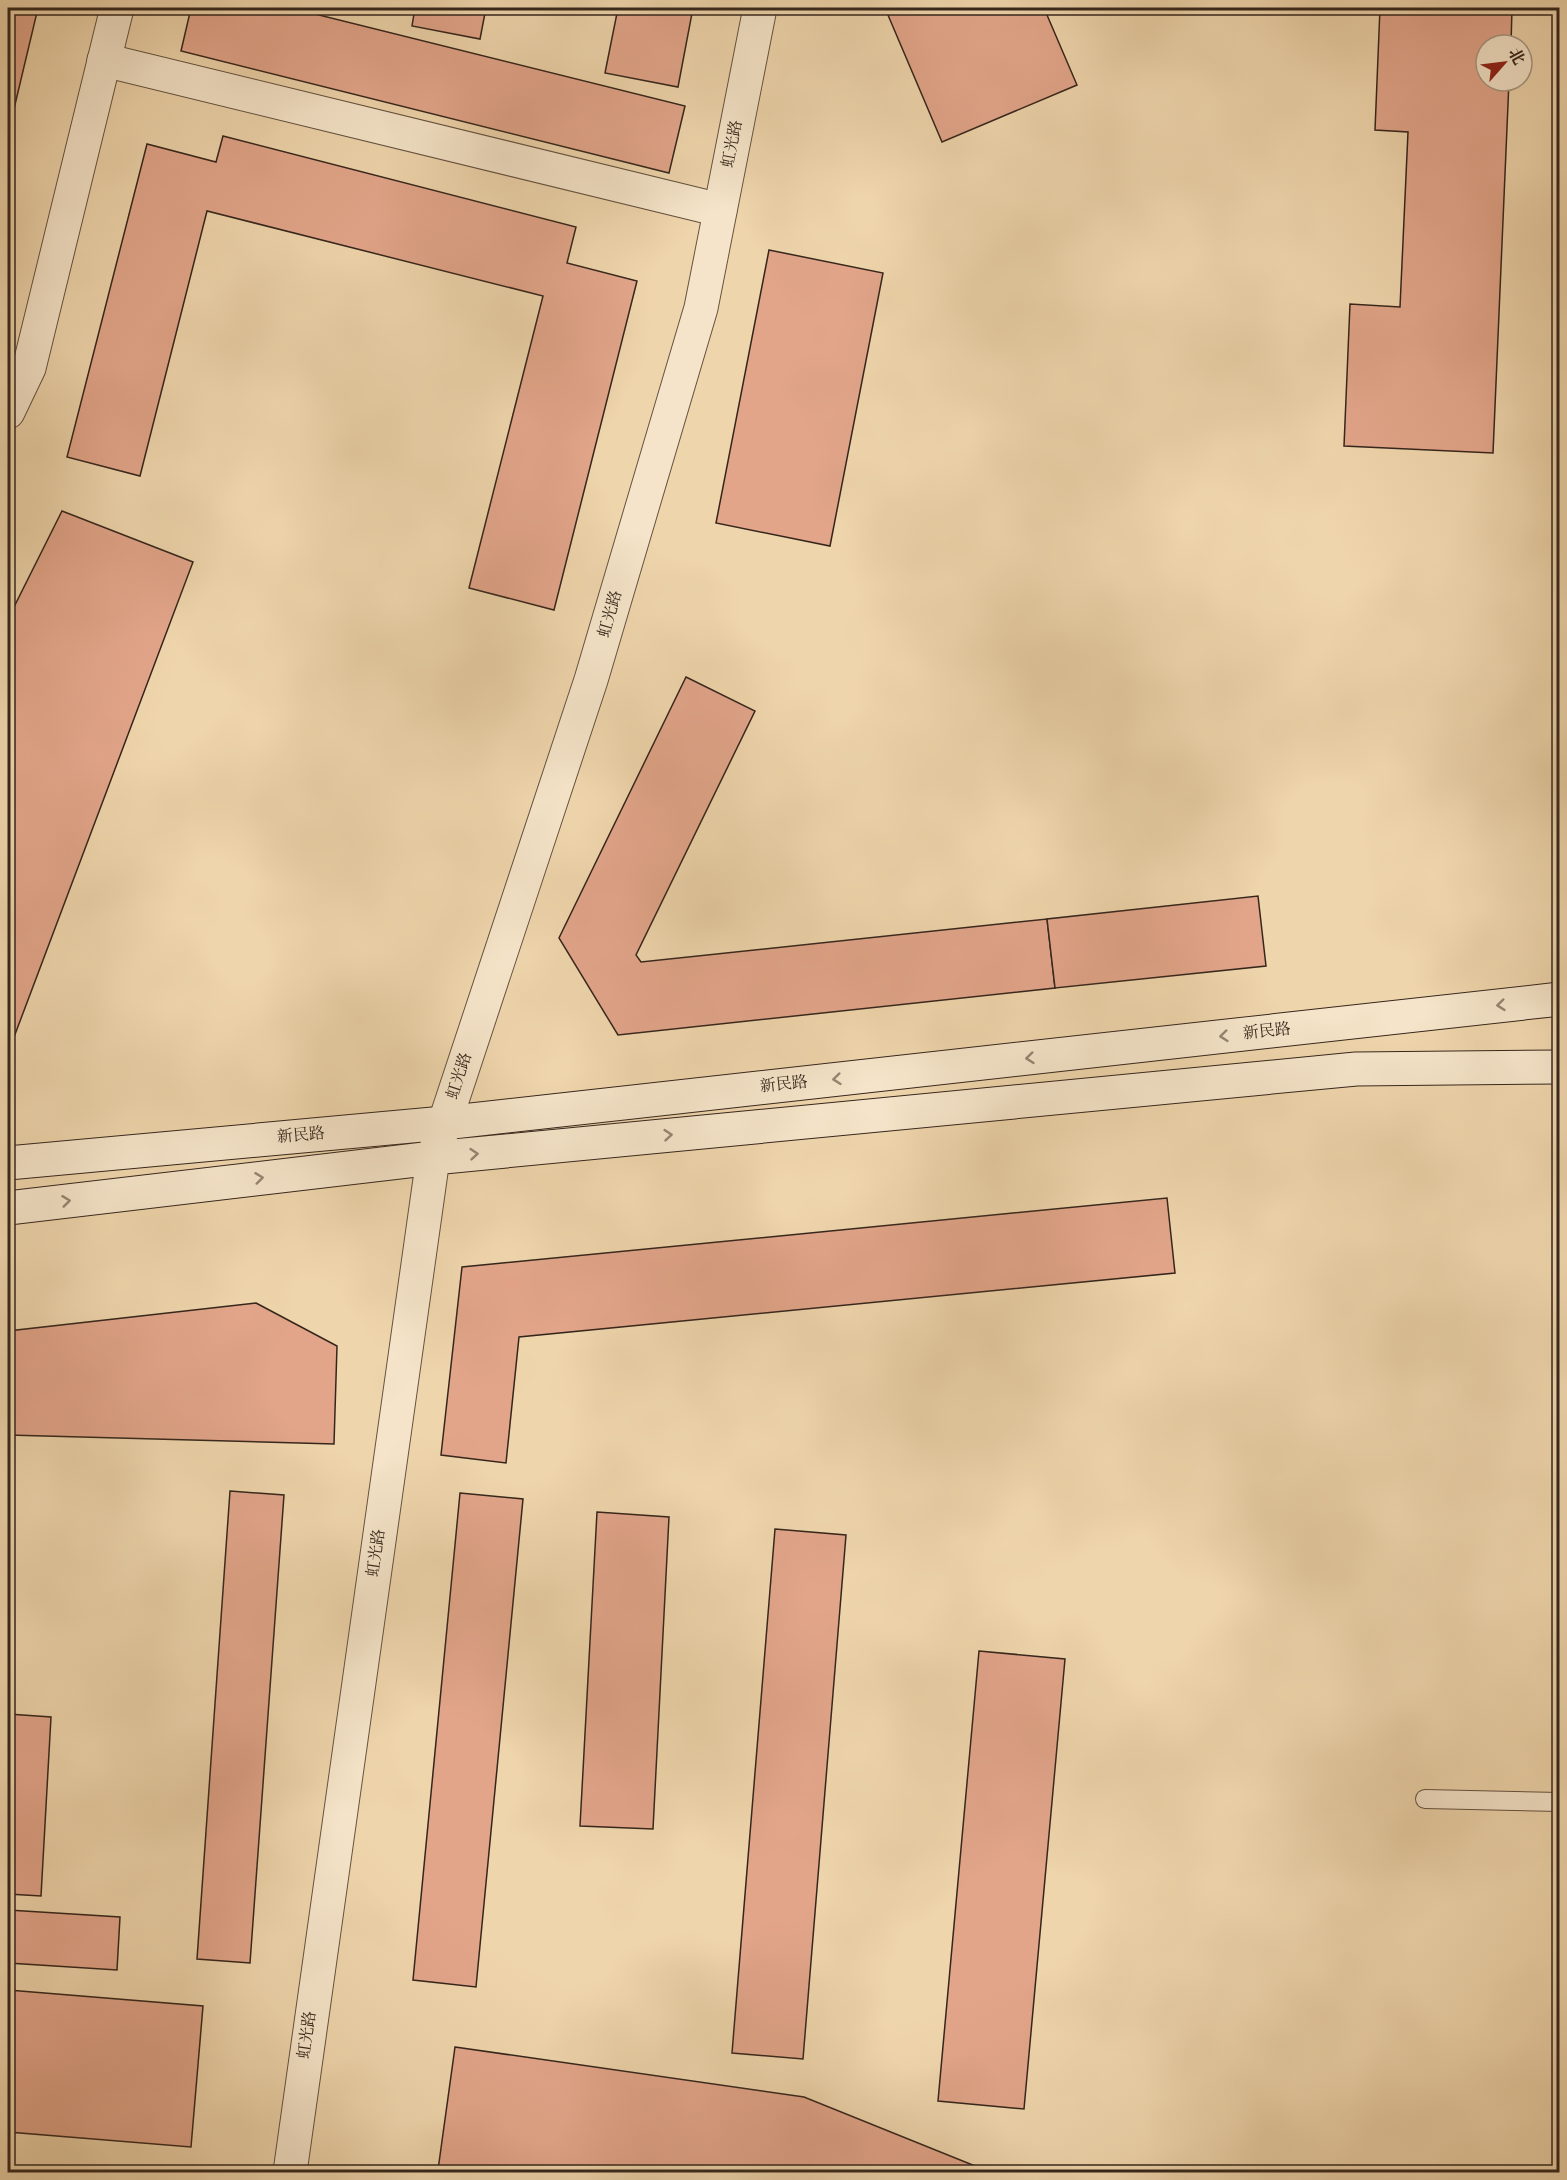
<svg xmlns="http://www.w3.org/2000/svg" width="1567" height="2180" font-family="'IM FELL English','Noto Serif SC',serif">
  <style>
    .building { fill: #e2a58a; stroke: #35261c; stroke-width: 1.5 }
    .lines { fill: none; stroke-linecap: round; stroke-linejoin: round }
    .lane-casing { stroke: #645240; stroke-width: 20 }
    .street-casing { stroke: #645240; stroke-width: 35 }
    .secondary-casing { stroke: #35261c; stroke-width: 35 }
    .lane { stroke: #f5e4c9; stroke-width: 18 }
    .street { stroke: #f5e4c9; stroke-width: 33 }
    .secondary { stroke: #f5e4c9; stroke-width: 33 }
    .oneway { stroke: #958572 }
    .labels { text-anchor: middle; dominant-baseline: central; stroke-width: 4.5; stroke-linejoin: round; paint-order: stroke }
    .street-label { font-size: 16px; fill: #35261c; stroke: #f5e4c9 }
  </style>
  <rect width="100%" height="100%" fill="#efd5ac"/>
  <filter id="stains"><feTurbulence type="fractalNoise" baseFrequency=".00333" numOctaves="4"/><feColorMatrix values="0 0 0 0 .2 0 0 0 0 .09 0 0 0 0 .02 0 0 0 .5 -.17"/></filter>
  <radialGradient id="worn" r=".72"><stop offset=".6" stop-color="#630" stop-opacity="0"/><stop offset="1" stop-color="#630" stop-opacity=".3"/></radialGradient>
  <g class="building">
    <path d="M8,8h30l-30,126z"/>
    <path d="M191,8h100l394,98 -16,67 -488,-122z"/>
    <path d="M415,8h71l-6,31 -68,-13z"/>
    <path d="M618,8h75l-15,79 -73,-14z"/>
    <path d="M885,8h159l33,77 -135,57z"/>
    <path d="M1380,8h132l-1,37h-25v36h23l-16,372 -149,-7 6,-142 50,3 8,-175 -33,-2z"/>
    <path d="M223,136l353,91 -9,36 70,18 -83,329 -85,-22 74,-292 -336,-85 -67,265 -73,-19 80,-313 69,18z"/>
    <path d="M769,250l114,23 -53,273 -114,-23z"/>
    <path d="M62,511l131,51 -185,491v-434z"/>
    <path d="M686,677l69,34 -119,244 5,7 406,-43 8,69 -437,47 -59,-97z"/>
    <path d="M1258,896l8,70 -211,22 -8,-69z"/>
    <path d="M1167,1198l8,75 -656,64 -13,126 -65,-8 21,-188z"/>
    <path d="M256,1303l81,43 -3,98 -326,-9v-104z"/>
    <path d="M230,1491l54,4 -34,468 -53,-4z"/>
    <path d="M460,1493l63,6 -47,488 -63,-7z"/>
    <path d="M597,1512l72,5 -16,312 -73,-3z"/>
    <path d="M775,1529l71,6 -43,524 -71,-6z"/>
    <path d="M979,1651l86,8 -41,450 -86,-8z"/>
    <path d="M8,1714l43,3 -10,179 -33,-2z"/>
    <path d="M8,1910l112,7 -3,53 -109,-7z"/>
    <path d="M8,1990l195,16 -12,141 -183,-15z"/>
    <path d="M455,2047l349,50 186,75 -552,-2z"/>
  </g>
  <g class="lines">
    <defs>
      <path id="lane" d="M1425,1799l135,3"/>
      <g id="street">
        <path d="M104,60l616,150"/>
        <path d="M8,412l21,-44 88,-360"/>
        <path d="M290,2172l143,-1014 158,-478 110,-372 59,-300"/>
      </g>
      <g id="secondary">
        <path d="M8,1163l436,-40 1116,-124"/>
        <path d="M8,1208l425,-50 923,-89 204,-2"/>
      </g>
    </defs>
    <use href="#lane" class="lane-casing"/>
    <use href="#street" class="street-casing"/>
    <use href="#secondary" class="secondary-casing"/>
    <use href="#lane" class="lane"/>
    <use href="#street" class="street"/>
    <use href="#secondary" class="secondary"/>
  </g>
  <defs><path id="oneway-chevron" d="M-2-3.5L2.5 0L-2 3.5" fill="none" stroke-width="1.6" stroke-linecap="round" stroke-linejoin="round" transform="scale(1.5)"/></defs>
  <g class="oneway">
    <use href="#oneway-chevron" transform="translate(1501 1005) rotate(174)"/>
    <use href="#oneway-chevron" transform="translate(1224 1036) rotate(174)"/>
    <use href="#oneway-chevron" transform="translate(1030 1058) rotate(174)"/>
    <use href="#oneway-chevron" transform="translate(837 1079) rotate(174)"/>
    <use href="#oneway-chevron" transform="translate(668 1135) rotate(-5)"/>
    <use href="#oneway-chevron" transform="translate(474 1154) rotate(-5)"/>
    <use href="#oneway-chevron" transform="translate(259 1178) rotate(-7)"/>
    <use href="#oneway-chevron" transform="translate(66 1201) rotate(-7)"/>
  </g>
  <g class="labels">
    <g class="street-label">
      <text transform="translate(733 144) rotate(-79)">虹光路</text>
      <text transform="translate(611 614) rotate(-74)">虹光路</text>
      <text transform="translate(1267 1032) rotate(-6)">新民路</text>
      <text transform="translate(460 1076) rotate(-72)">虹光路</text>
      <text transform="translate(784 1085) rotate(-6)">新民路</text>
      <text transform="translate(301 1136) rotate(-5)">新民路</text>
      <text transform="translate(377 1553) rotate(-82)">虹光路</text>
      <text transform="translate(308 2035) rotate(-82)">虹光路</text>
    </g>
  </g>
  <rect width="1567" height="2180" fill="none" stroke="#efd5ac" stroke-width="30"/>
  <rect x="9" y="9" width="1549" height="2162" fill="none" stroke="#35261c" stroke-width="3"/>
  <rect x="15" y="15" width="1537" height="2150" fill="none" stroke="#35261c" stroke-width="1.5"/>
  <g transform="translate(1504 63) rotate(62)"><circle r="28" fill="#f5e4c9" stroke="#a89884" stroke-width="1.5"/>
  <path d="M0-4.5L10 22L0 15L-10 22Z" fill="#8f2418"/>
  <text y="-9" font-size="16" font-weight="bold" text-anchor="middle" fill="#35261c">北</text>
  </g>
  <rect width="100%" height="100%" filter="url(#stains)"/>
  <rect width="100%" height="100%" fill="url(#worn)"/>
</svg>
